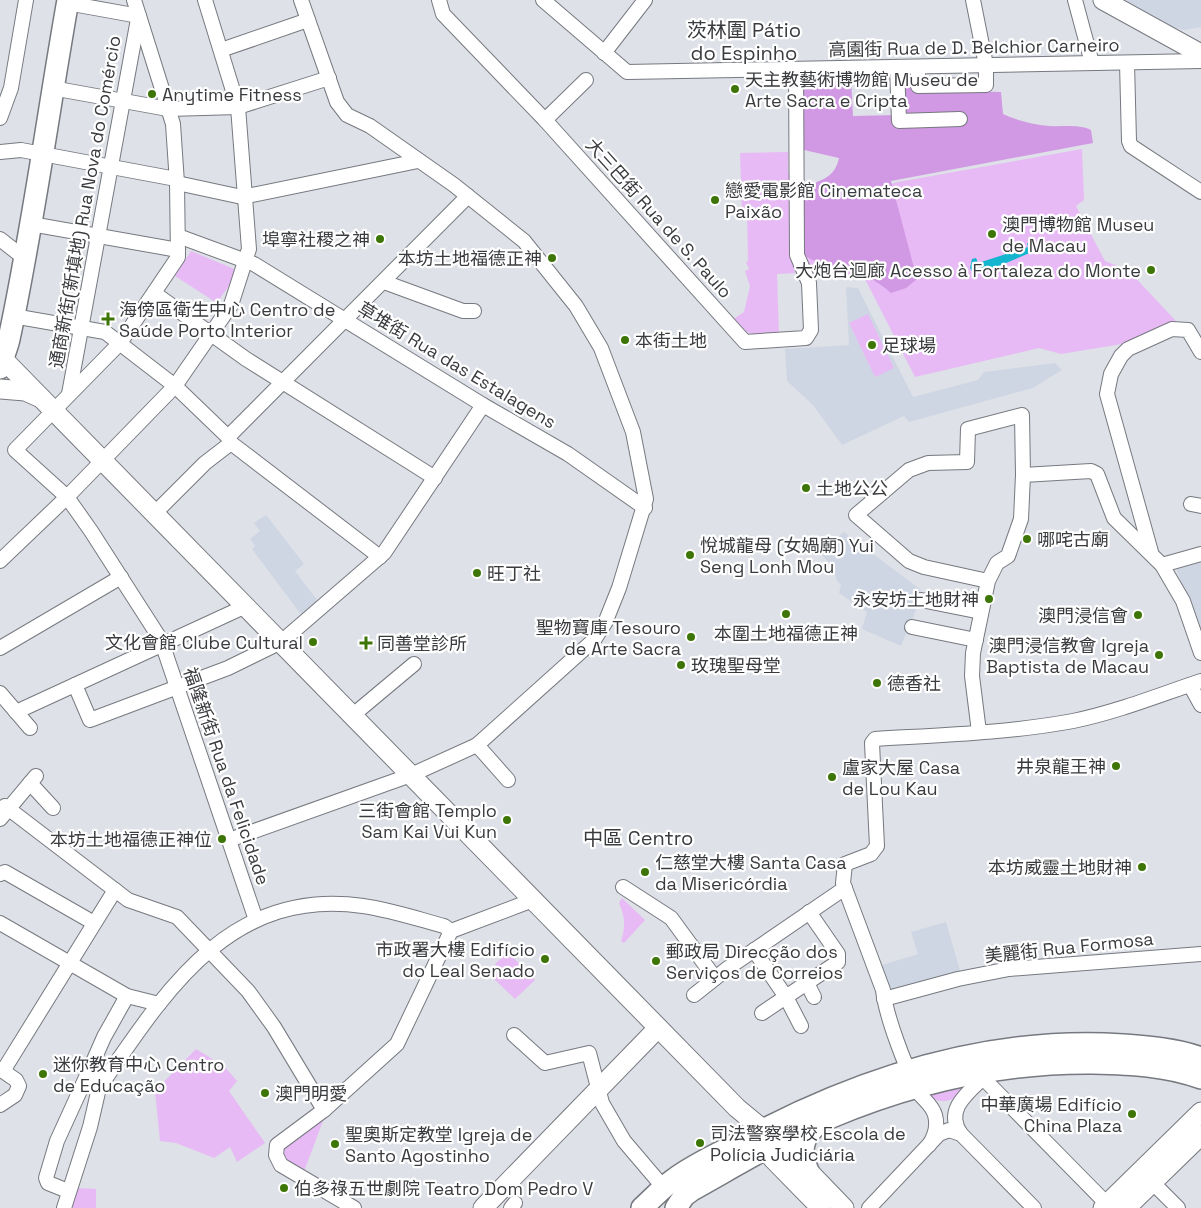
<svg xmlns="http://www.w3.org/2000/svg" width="1201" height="1208" font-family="'Space Grotesk','Noto Sans SC',sans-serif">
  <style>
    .built { fill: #cfd6e3 }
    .green { fill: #e7baf5 }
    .forest { fill: #d198e4 }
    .water { fill: #13b5cf }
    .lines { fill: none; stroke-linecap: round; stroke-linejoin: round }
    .street-casing { stroke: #76797f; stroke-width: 16 }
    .secondary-casing { stroke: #76797f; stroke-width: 21 }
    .primary-casing { stroke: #76797f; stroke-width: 24 }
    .street { stroke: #fff; stroke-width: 14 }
    .secondary { stroke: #fff; stroke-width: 19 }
    .primary { stroke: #fff; stroke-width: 21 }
    .poi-dot { fill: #3d7506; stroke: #fff; stroke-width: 2 }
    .labels { text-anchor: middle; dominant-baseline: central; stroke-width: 4.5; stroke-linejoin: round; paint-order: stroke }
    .street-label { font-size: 18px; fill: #3a3b3e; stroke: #fff }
    .poi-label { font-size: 18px; fill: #3a3b3e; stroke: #fff; text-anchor: start }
    .quarter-label { font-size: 20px; fill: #3a3b3e; stroke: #fff }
  </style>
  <rect width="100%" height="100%" fill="#dee1e7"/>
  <g class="built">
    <path d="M1123,0h78v27l-17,3 -11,-3z"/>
    <path d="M846,287l12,1 55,109 65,-17 6,-8 71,-9 7,7 -29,18 -124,34 -5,-6 -62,29 -29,-40 -26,-24 -2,-32 64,-4z"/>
    <path d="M266,515l38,49 -9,7 25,33 -17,13 -51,-68 3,-3 -5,-7 10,-8 -6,-8z"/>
    <path d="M844,532l77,58 -5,20 -15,36 -39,-17 5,-17 -28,-19 2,-8 -4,-4 -4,-14 -13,-14z"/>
    <path d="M1201,558v79l-26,-72z"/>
    <path d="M946,922l15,52 -72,20 -10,-28 39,-12 -7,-22z"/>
  </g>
  <g class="green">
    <path d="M1082,149l2,51 -8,6 29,55 23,9 48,51 -28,14 -26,9 -61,10 -22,-6 -124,29 -50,-98 -50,-5 -5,-3 -4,-12 -1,-72 52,7 41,-12z"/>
    <path d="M788,152v21h6l1,100 -18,1 2,60c-20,0 -35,4 -47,-14l12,-8 6,-26 -5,-15 4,-2 -3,-7 2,-1 -1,-49h-5l-2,-59z"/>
    <path d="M191,251l48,20 -22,32 -42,-27z"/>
    <path d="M868,314l26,54 -19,9 -26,-54z"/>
    <path d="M622,898l23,22 -21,23 -3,-2c5,-15 4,-24 -2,-38z"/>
    <path d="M508,952l27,28 -20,19 -22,-21 8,-8 -6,-6z"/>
    <path d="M196,1049l28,17 13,15 -8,10 36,52 -28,19 -7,-15 -16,11 -38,-15 -16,-2 -5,-50z"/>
    <path d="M976,1080c-17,16 -30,31 -52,13z"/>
    <path d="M326,1113l-23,61 -19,-11 -3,-17z"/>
    <path d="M74,1188l22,1v19h-23z"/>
  </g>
  <path class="forest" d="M801,78l36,7 14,-5 2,36 44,-1 1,-31 32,6 71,2 2,22c15,7 29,10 46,12 14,1 29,-2 42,4l2,13 -202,38 26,98 -11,9 -15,5c-9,-8 -21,-16 -33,-21 -19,-7 -39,-5 -55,-18l-1,-67c18,-6 33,-9 37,-29l-35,-8 -4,-7z"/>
  <path class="water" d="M1027,243l8,2 1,3 -4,4 -50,21h-9l-3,-5 2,-9 4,-1 2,5 50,-16z"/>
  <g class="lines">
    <defs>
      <g id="street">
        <path d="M134,0l39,124 4,59 1,74 -58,86 -105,107 52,47 24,34 70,109 95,280"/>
        <path d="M439,0l4,14 102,106 200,222 61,-4 5,-8 -2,-47 -12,-28 -1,-186"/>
        <path d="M543,0l84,72 574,-11"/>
        <path d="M1075,0l17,63"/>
        <path d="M67,3l72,13"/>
        <path d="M221,50l87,-30"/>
        <path d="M604,53l41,-53"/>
        <path d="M1127,63l2,78 2,5 70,46"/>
        <path d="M897,67l2,54 61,-2"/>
        <path d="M918,67v19l68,-1v-20l-13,-65"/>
        <path d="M52,88l116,21 70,-2 91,-29"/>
        <path d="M0,118l11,-30 15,-88"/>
        <path d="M545,120l41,-40"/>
        <path d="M0,152l21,-2 155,29"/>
        <path d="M177,183l65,14 176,-36"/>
        <path d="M31,224l147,26"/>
        <path d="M178,236l76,28 229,141 85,49 77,54"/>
        <path d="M0,239l19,15"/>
        <path d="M384,282l79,29h11"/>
        <path d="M154,293l92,66 189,119"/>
        <path d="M13,316l92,16 70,54 53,51 3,6 149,114"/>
        <path d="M69,394l69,-375"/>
        <path d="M228,437l240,-241"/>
        <path d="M1023,475l68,-4 6,3 17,44 48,47 21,36 18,52"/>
        <path d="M1191,504l10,2"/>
        <path d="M155,513l50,-50 26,-20"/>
        <path d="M1151,552l-44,-158 4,-20 10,-18 7,-7 44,-20 16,1 13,22"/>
        <path d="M0,561l67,-64 108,-111 56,-81 18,-56 -11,-142 -33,-107"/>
        <path d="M1162,565l39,-11"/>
        <path d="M921,600l60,12"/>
        <path d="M912,627l64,13"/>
        <path d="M0,648l121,-71"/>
        <path d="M75,685l15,35 138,-52 53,-26 103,-89 99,-148"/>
        <path d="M1190,685l11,20"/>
        <path d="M0,693l30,35"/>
        <path d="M16,712l230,-106"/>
        <path d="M353,715l61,-51"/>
        <path d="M979,732l-7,-56 1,-23 15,-72 9,-18 11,-7 13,-37 2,-44 -1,-60 -54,14 -1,33 -39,1 -19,7 -53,45 53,46 15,6 64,14"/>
        <path d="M477,745l31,35"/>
        <path d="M30,783l23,25"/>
        <path d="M5,806l123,94 49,17 71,74 26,36 50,83"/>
        <path d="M0,819l36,-43"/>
        <path d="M229,840l182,-65 66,-30 117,-105 11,-17 14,-35 27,-89 -13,-67 -32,-84 -25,-42 -52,-65 -70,-56 -84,-59 -23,-11 -10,-13 -36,-102"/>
        <path d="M0,874l5,-2 89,51"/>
        <path d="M623,887l48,31 44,60"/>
        <path d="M0,923l127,73 32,8"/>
        <path d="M754,950l32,47 15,29"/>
        <path d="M807,983l7,14"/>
        <path d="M694,995l34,-27 117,-80"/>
        <path d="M884,999l74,-20 51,-10 192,-15"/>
        <path d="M762,1013l76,-51v-8l-29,-42"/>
        <path d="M514,1035l31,28 44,-10 13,50 22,38 40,47"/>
        <path d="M0,1069l16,11 3,6 -4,9 -15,10"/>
        <path d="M3,1071l112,-181"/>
        <path d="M983,1078l124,126"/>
        <path d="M99,1088c66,-96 130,-201 264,-182 28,4 55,13 81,20l7,5"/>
        <path d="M961,1134c-19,-26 12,-45 28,-62"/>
        <path d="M929,1145c6,-9 9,-19 6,-30 -3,-11 -13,-16 -18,-25 -12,-25 -31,-73 -34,-100l-40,-107 2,-19 26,-10 6,-8 -5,-103 3,-4c66,-4 133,-6 198,-18 44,-9 86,-26 128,-40"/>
        <path d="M1152,1182l26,26"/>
        <path d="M68,1191l-20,-8 -2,-5 11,-37 36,-79"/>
        <path d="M64,1208l26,-81 9,-39 -6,-26 11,-25 23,-41"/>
        <path d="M354,1208l-73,-43 -5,-10 1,-10 47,-35 73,-66 54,-113 82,-31"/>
        <path d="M511,1208l4,-5"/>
        <path d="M869,1208l70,-74 10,-4 12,4 73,74"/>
      </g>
      <g id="secondary">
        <path d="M1103,0l98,54"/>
        <path d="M2,358l735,750 52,43 55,57"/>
        <path d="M0,389l25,2 16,7"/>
        <path d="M758,1138l15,21 48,49"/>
        <path d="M483,1208l175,-180"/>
        <path d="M1103,1208l98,-96"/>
        <path d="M1126,1208l75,-73"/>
      </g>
      <g id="primary">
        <path d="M0,368c2,-10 7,-19 9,-29 24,-112 39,-226 59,-339"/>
        <path d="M808,1171c-9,-19 -6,-34 10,-47"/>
        <path d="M642,1208c10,-9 20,-20 31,-28 21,-16 47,-27 69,-39 117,-63 247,-105 381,-96 26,2 53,4 78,13"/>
        <path d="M676,1208l8,-12 8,-6c45,-25 89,-52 137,-72 83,-35 174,-56 264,-55 37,1 73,2 108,15"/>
      </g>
    </defs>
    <use href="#street" class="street-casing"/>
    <use href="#secondary" class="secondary-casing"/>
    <use href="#primary" class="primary-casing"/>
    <use href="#street" class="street"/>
    <use href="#secondary" class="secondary"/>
    <use href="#primary" class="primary"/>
  </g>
  <g class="poi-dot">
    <circle cx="735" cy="89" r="5"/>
    <circle cx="152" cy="94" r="5"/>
    <circle cx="715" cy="200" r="5"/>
    <circle cx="992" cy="234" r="5"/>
    <circle cx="380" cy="239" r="5"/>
    <circle cx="552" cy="258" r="5"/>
    <circle cx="1151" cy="270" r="5"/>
    <path d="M105.5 311.5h5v5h5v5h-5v5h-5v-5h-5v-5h5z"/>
    <circle cx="625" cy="340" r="5"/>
    <circle cx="872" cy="345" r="5"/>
    <circle cx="806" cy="488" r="5"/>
    <circle cx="1027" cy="539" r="5"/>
    <circle cx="690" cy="555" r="5"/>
    <circle cx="477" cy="573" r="5"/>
    <circle cx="989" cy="599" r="5"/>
    <circle cx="786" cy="614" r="5"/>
    <circle cx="1138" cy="615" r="5"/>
    <circle cx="691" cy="637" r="5"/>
    <circle cx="313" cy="642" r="5"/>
    <path d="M363.5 635.5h5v5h5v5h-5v5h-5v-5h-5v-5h5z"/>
    <circle cx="1159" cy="655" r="5"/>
    <circle cx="681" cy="665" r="5"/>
    <circle cx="877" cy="683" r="5"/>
    <circle cx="1116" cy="766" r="5"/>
    <circle cx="832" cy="777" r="5"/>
    <circle cx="507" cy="820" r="5"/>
    <circle cx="222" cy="839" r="5"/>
    <circle cx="1142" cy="867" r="5"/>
    <circle cx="645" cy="872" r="5"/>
    <circle cx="545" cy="959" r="5"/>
    <circle cx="656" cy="961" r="5"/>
    <circle cx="43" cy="1074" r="5"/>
    <circle cx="265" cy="1093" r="5"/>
    <circle cx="1132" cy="1114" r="5"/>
    <circle cx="700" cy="1143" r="5"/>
    <circle cx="335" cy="1144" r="5"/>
    <circle cx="284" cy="1188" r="5"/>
  </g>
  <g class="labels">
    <g class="street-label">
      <text transform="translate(974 47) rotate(-1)">高園街 Rua de D. Belchior Carneiro</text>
      <text transform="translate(85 202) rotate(-80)">通商新街(新填地) Rua Nova do Comércio</text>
      <text transform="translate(659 218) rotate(48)">大三巴街 Rua de S. Paulo</text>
      <text transform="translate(457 365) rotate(31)">草堆街 Rua das Estalagens</text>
      <text transform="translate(227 776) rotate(71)">福隆新街 Rua da Felicidade</text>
      <text transform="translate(1069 947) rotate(-6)">美麗街 Rua Formosa</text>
    </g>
    <g class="poi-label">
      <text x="745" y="79">天主教藝術博物館 Museu de<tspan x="745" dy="21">Arte Sacra e Cripta</tspan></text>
      <text x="162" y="94">Anytime Fitness</text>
      <text x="725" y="190">戀愛電影館 Cinemateca<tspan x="725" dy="21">Paixão</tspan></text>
      <text x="1002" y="224">澳門博物館 Museu<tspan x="1002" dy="21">de Macau</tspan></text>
      <text x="370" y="239" text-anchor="end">埠寧社稷之神</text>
      <text x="542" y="258" text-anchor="end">本坊土地福德正神</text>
      <text x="1141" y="270" text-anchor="end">大炮台迴廊 Acesso à Fortaleza do Monte</text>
      <text x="119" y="309">海傍區衛生中心 Centro de<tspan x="119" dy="21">Saúde Porto Interior</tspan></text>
      <text x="635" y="340">本街土地</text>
      <text x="882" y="345">足球場</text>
      <text x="816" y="488">土地公公</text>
      <text x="1037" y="539">哪咤古廟</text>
      <text x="700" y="545">悅城龍母 (女媧廟) Yui<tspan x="700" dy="21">Seng Lonh Mou</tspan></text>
      <text x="487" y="573">旺丁社</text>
      <text x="979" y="599" text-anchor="end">永安坊土地財神</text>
      <text x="1128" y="615" text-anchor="end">澳門浸信會</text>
      <text x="681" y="627" text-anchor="end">聖物寶庫 Tesouro<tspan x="681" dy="21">de Arte Sacra</tspan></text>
      <text x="786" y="633" text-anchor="middle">本圍土地福德正神</text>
      <text x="303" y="642" text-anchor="end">文化會館 Clube Cultural</text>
      <text x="377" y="643">同善堂診所</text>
      <text x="1149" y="645" text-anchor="end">澳門浸信教會 Igreja<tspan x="1149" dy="21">Baptista de Macau</tspan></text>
      <text x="691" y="665">玫瑰聖母堂</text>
      <text x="887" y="683">德香社</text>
      <text x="1106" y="766" text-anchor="end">井泉龍王神</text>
      <text x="842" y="767">盧家大屋 Casa<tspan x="842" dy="21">de Lou Kau</tspan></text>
      <text x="497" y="810" text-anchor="end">三街會館 Templo<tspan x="497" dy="21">Sam Kai Vui Kun</tspan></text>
      <text x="212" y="839" text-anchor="end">本坊土地福德正神位</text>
      <text x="655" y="862">仁慈堂大樓 Santa Casa<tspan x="655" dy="21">da Misericórdia</tspan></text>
      <text x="1132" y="867" text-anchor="end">本坊威靈土地財神</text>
      <text x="535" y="949" text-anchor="end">市政署大樓 Edifício<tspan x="535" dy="21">do Leal Senado</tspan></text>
      <text x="666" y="951">郵政局 Direcção dos<tspan x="666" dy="21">Serviços de Correios</tspan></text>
      <text x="53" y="1064">迷你教育中心 Centro<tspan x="53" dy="21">de Educação</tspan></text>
      <text x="275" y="1093">澳門明愛</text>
      <text x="1122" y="1104" text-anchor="end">中華廣場 Edifício<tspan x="1122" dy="21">China Plaza</tspan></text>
      <text x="710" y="1133">司法警察學校 Escola de<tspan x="710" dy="21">Polícia Judiciária</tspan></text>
      <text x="345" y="1134">聖奧斯定教堂 Igreja de<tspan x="345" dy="21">Santo Agostinho</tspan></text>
      <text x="294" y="1188">伯多祿五世劇院 Teatro Dom Pedro V</text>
    </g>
    <g class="quarter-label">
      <text x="744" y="30">茨林圍 Pátio<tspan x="744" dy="23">do Espinho</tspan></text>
      <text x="638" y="838">中區 Centro</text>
    </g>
  </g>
</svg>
